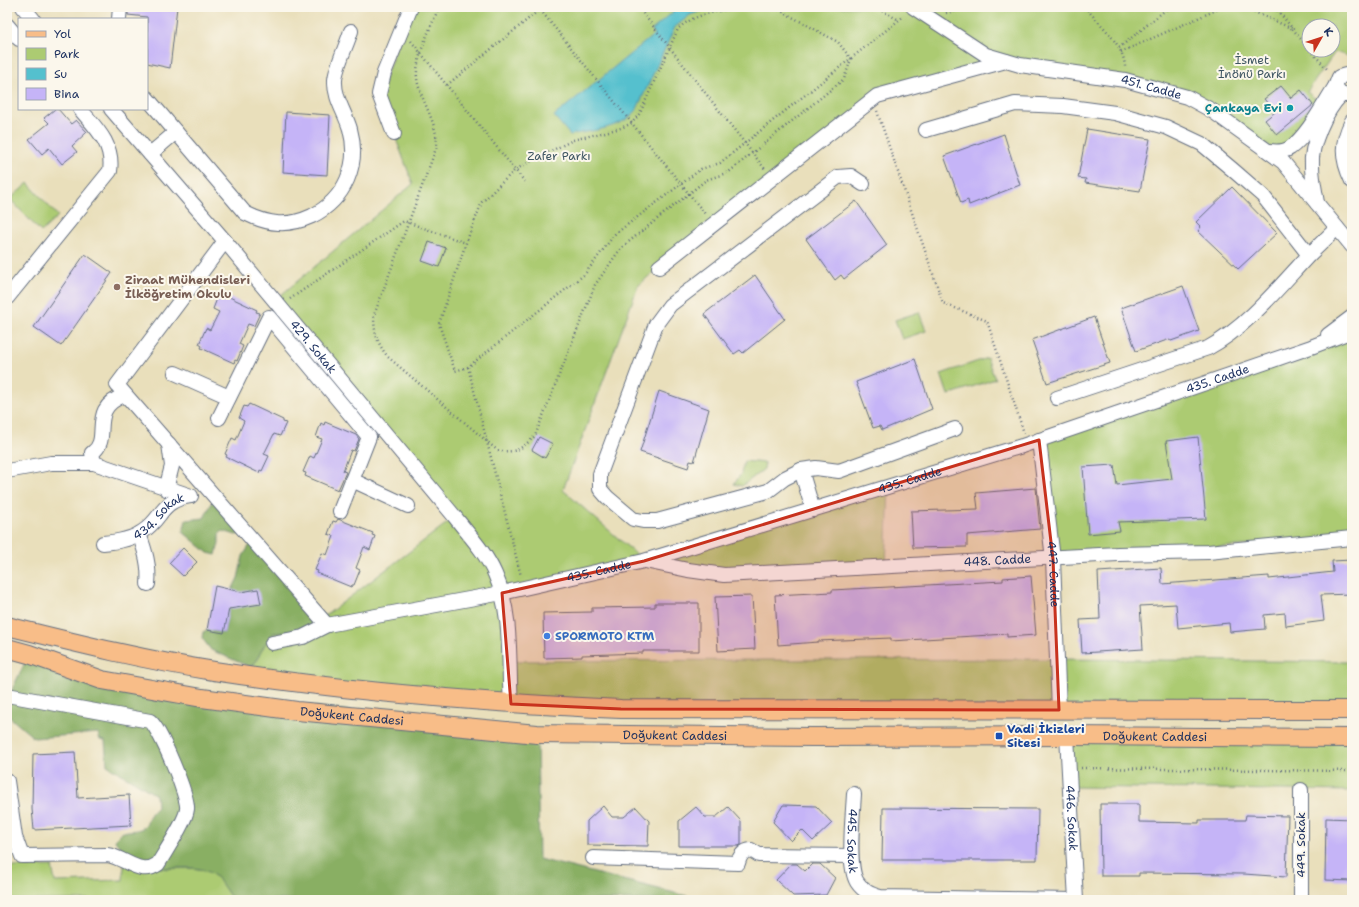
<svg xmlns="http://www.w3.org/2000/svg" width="1359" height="907" font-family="'Shantell Sans',sans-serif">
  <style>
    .green { fill: #accb72; stroke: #647d68; fill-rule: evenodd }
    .forest { fill: #89af64; stroke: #526f61 }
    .water { fill: #54c0ce; stroke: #387896 }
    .building { fill: #c5b4f7 }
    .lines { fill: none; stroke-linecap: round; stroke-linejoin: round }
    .minor-casing { stroke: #636d7f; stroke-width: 16 }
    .major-casing { stroke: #636d7f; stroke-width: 20 }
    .path { stroke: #636d7f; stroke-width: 2.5; stroke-dasharray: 1 3; stroke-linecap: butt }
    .minor { stroke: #fff; stroke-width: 14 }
    .major { stroke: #f8bd88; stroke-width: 18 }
    .marked { fill: #c8321e; fill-opacity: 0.2; stroke: #c8321e; stroke-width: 3; stroke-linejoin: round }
    .culture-dot { fill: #0f9aa8; stroke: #fbf7ec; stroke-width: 1.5 }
    .education-dot { fill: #8d6e63; stroke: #fbf7ec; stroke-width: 1.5 }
    .shop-dot { fill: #3f7fe0; stroke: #fbf7ec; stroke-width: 1.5 }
    .transit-dot { fill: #1a4fb4; stroke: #fbf7ec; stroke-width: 1.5 }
    .labels { text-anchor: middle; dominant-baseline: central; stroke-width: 4; stroke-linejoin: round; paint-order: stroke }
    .park-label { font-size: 12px; fill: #3f5663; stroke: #fbf7ec }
    .street-label { font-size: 12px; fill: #1b2f5e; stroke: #fbf7ec }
    .culture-label { font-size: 12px; font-weight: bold; fill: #0d838f; stroke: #fbf7ec; text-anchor: end }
    .education-label { font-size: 12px; font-weight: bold; fill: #785e54; stroke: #fbf7ec; text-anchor: start }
    .shop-label { font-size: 12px; font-weight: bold; fill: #366cbe; stroke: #fbf7ec; text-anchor: start }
    .transit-label { font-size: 12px; font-weight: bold; fill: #164399; stroke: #fbf7ec; text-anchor: start }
  </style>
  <rect width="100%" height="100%" fill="#fbf7ec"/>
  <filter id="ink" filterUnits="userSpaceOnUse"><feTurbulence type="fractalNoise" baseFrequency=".025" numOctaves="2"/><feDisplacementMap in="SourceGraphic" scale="8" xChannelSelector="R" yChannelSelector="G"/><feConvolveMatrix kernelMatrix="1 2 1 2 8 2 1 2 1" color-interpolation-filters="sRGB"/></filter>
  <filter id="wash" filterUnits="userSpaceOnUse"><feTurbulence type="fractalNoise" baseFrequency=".012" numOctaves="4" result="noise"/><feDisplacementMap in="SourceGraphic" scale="16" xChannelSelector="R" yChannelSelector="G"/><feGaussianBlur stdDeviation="0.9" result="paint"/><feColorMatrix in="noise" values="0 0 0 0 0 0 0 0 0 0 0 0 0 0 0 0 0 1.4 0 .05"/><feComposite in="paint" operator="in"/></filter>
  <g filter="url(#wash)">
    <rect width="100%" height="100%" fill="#e9dfbb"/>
    <g class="green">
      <path d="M411,7h941v50l-17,-5 -28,40 16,13 -21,31 -24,16 -91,-55 -181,-36 -129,35 -218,171 -21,19 -75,204 81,71 245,-74 -3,80 -162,8 -80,-14 -142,32 7,68 548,-2 295,3v47l-841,-5 -268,-29 15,-16 6,-17 9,-9 15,-1 33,-13 134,-102 -180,-217 138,-116 -34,-90zM1309,26h24v24h-24z"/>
      <path d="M28,183l30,33 -17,16 -31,-33z"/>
      <path d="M919,312l7,19 -24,8 -7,-19z"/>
      <path d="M1352,331v207l-299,21 -14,-119z"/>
      <path d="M987,358l8,21 -47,16 -7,-21z"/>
      <path d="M744,461l21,2 -1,6 -22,17 -8,-2 7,-10z"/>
      <path d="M1067,736l285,2v53l-283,-4z"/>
      <path d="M125,853c10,0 13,8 22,11 21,11 51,-4 69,13 7,7 11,16 17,23h-226v-33l45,-1 3,16 68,-2z"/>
    </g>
    <g class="forest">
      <path d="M215,497l28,36 -7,2 -13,-4 -4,3v9l-3,12 -8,-2 -25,-21 3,-12 18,-2z"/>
      <path d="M253,540l68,79c-15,10 -30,13 -48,14 -10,10 -12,24 -23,34l-39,-17 -9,-12 1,-6 4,-2 17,3 8,-43 6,-12 5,-22z"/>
      <path d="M29,654l73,26 435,54 2,125 164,41h-470c-6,-7 -10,-16 -17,-23 -18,-17 -48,-3 -69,-13 -9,-3 -12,-11 -22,-11l-10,-12c7,-16 21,-6 30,-15 2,-2 2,-6 4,-9 2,-4 5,-7 8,-10l-1,-12 -49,-30 -2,-24 -5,-1 -2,-7 -64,5 -27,-23v-15z"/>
    </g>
    <path class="water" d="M679,7h34l-23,8 -15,12 -39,84c-16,18 -43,19 -66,24l-16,-19 101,-82 -3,-4z"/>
    <g id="blocks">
      <g class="building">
        <path d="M128,7h49l-7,61 -23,-5v-46l-19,-2z"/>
        <path d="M1281,86l10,12 10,-8 12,15 -36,30 -12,-15 10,-8 -11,-13z"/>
        <path d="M55,109h3l13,15 5,-4 11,12 -15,14 5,6 -15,12 -13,-16 -7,6 -13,-15 20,-16 -5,-5z"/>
        <path d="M286,112l44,3 -3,60 -44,-3z"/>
        <path d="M1087,129l63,10 -10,52 -55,-8 1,-4 -8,-1z"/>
        <path d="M1004,134l16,51 -51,20 -1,-5 -7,3 -17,-47z"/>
        <path d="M1232,187l45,46 -39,36 -40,-38 3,-4 -5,-5z"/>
        <path d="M856,201l31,44 -43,34 -3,-4 -6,5 -29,-41z"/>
        <path d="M429,242l17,6 -7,19 -17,-6z"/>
        <path d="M85,254l27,19 -51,73 -27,-19z"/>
        <path d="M755,275l30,44 -42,34 -3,-3 -6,4 -30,-40z"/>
        <path d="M1183,286l16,45 -28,10 -1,-2 -34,12 -15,-43z"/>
        <path d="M223,294l34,16 -1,2 4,1 -6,13 -6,-2 -9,20 4,2 -6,15 -2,-1 -1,3 -33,-15 1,-2 -3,-2 7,-16 4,2 9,-18 -6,-3 5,-13 3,1z"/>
        <path d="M1094,317l16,46 -63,20 -15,-43z"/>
        <path d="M915,359l17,50 -50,21 -2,-4 -7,2 -17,-46z"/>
        <path d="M659,391l50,18 -15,53 -4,-1 -2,7 -48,-16z"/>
        <path d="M249,404l34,16v2l3,1 -6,13 -6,-2 -10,20 5,2 -7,15 -2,-1 -1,3 -33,-16 1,-2 -2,-1 7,-16 4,2 8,-19 -5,-3 5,-12 3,1z"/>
        <path d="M325,422l31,13 3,4 -5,12 -3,-1 -8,21 3,1 -8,18 -33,-14 1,-3 -3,-1 7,-16 4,2 8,-19 -6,-2 5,-14 3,2z"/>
        <path d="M539,437l14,7 -8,14 -13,-8z"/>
        <path d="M1198,437l8,82 -88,3 2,9 -32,3 -5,-67 31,-2 3,20 55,-6 -6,-38z"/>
        <path d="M1036,488l4,41 -73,6v12l-54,1 -2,-37 67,-2 -2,-16z"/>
        <path d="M338,519l35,14 -1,2 3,1 -5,14 -6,-3 -8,21 4,2 -6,15h-2l-1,2 -34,-14 1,-2 -3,-1 7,-17 5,2 7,-19 -6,-2 5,-13 3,1z"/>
        <path d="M183,548l14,14 -14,14 -14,-13z"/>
        <path d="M1352,560v34l-31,1 3,26 -38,5 -1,-13 -21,2 1,14 -35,3 -1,-9 -51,5 -2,-24 -36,2 3,43 -61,4 -2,-33 20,-1 -2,-47 63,-4 1,16 107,-8v3l64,-7 -1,-11z"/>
        <path d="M1031,576l5,59 -29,2v-3l-116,7v-3l-73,3v1l-40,3 -3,-50 57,-3v-2l171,-9v-3z"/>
        <path d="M215,586l26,6 17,-3 3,15 -32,5 -5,24 -17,-3z"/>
        <path d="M752,596l3,53 -37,2 -3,-54z"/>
        <path d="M655,603h44v48h-56v2l-61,2v2l-38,1 -1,-45 49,-1v-4l63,-1z"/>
        <path d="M75,752l3,46 51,-3 2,30 -97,5 -2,-21 1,-55z"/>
        <path d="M1100,804h39v18l60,1v-3h46l1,-5 42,1 -2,61 -42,-3 -105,-1v3h-38z"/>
        <path d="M783,805l33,1 16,17 -19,18 -11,-11 -11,11 -18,-19z"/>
        <path d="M603,806l9,11h12l12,-10 13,14 -1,25 -61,-1v-24z"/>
        <path d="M696,807l9,10h11l12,-10 13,14v24l-3,1h-59v-25z"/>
        <path d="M883,808l155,1 -1,51h-155z"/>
        <path d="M1326,818l26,1v62l-27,-1z"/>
        <path d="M791,864h6l8,7 7,-7h8l15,14 -9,17 -33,1 -17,-16z"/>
      </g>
    </g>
  </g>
  <g filter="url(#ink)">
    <use href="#blocks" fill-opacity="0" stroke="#636d7f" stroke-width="1"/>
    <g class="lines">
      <defs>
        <g id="minor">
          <path d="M23,7l10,12"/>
          <path id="s1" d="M913,7l73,48 34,10 105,15 62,17 24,13 72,52 69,84"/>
          <path d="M119,19l1,-12"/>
          <path d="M7,25l12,14"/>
          <path d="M1352,76l-6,-1 -7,2 -4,10 6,8h11"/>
          <path d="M147,98l98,115c24,12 43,14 67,3 33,-17 48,-51 38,-87 -5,-17 -16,-31 -15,-49 1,-14 12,-35 16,-49"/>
          <path id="s2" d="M111,109l114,132 230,276c14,18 31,36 40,57 18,40 13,88 16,130"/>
          <path d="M1352,121c-11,22 -11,37 0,60"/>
          <path d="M926,130l89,-26 48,2 52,7 51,14 36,17 31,26 30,26 46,59c-30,32 -62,72 -101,93l-151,50"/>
          <path d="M394,134l-15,-40 5,-21 27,-66"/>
          <path d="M1269,151c7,1 15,1 21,-3 18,-13 33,-43 45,-61"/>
          <path d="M150,154l26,-22"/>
          <path d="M863,184l-12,-8 -13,1 -168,128 -14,19 -56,150v15l7,8 26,22 10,2h14l111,-30 17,-13 16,-8 15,-2 23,3 116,-42"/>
          <path d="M1317,203c-2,-13 -5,-25 -5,-37 -2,-21 14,-56 29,-71"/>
          <path id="s3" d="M225,241l-108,144 210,240 175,-32 142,-32 378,-115 289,-99 41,-16"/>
          <path d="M1309,255l28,-27"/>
          <path d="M659,267l218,-171 129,-35"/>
          <path d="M7,298l103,-127c4,-27 -14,-43 -30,-62"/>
          <path d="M1328,335l24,-18"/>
          <path d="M175,373l54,24"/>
          <path d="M219,418l50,-101 100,120 -29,74"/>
          <path id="s4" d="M1039,440l14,119 6,151"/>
          <path d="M94,463l-2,-10c21,-14 -6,-44 33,-58"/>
          <path d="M801,470l12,40"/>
          <path d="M7,471l44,-8h43l97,33"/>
          <path d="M352,480l56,26"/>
          <path d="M166,489l6,-23 -3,-22"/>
          <path d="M139,534c6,16 11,32 9,50"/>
          <path id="s5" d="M103,543c12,-1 28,-3 39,-11 22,-14 17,-31 48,-36"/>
          <path id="s6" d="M645,561l43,9 36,5 394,-21 90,-2 144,-14"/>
          <path d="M272,643l31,-6 24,-12"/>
          <path d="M7,695l143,26c10,7 39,77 37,88 -1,12 -22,43 -29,55 -18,13 -33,-7 -51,-9l-85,1 -7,-19 -8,-56"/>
          <path id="s7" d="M1067,736l9,164"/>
          <path id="s8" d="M854,794c-1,20 -7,72 3,88 6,9 13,12 23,15l196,3"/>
          <path d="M593,858l145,5c2,-8 5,-12 13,-13l8,5 92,1"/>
          <path d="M1301,900v-110"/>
        </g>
        <g id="major">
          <path d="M7,626c69,17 137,34 207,45 135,21 270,32 407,38l731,1"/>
          <path id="s9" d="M7,648l22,6 73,26 100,18 95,13 240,23 276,3 254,-1 285,2"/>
        </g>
      </defs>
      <use href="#minor" class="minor-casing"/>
      <use href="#major" class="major-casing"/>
      <g class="path">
        <path d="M439,7c-8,21 -27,55 -21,77 6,22 19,39 19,62l-63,169c0,18 3,28 14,42l109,93c19,4 24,-1 38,-14l60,-151 26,-37 85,-68 23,-8 115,-93 7,-20 -13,-17 -64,-35"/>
        <path d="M538,7l168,208"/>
        <path d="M638,7l127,162"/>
        <path d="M760,7c-27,3 -61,2 -82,22l-38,84 -8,10 -11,5 -48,12 -40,20 -18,10 -33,32 -16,41 -27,81 16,47 13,-4 117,-93 30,-40 86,-65 19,-6 184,-147"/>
        <path d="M875,7l24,13"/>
        <path d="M1085,7c14,17 39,37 40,60"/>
        <path d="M1243,7l50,22"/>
        <path d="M1275,7l34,42"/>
        <path d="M946,13l30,-6"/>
        <path d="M411,41l114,141"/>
        <path d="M1119,48l50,-41"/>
        <path d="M1310,50l18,20"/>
        <path d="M1121,52l102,-45"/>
        <path d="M447,85l96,-78"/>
        <path d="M877,111l66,192 44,18 37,112"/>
        <path d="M290,299l114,-78 62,22"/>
        <path d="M468,367l53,209"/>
        <path d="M1081,768l271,3"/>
      </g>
      <use href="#minor" class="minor"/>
      <use href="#major" class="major"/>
    </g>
  </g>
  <path class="marked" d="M1039,440l14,119 6,151 -438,-1 -110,-5 -9,-111 142,-32z"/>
  <circle class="culture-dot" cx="1290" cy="108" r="4"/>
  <circle class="education-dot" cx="117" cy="287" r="4"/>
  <circle class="shop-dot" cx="547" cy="636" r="4"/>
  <rect class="transit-dot" x="995" y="732" width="8" height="8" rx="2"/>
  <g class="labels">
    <g class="park-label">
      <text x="1252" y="60">İsmet<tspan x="1252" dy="14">İnönü Parkı</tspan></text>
      <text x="559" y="156">Zafer Parkı</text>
    </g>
    <g class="street-label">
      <text stroke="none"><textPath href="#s1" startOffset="256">451. Cadde</textPath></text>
      <text stroke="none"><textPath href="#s2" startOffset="312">429. Sokak</textPath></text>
      <text stroke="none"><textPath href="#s3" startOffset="1424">435. Cadde</textPath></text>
      <text stroke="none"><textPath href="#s3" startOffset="1100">435. Cadde</textPath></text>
      <text stroke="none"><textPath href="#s5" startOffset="64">434. Sokak</textPath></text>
      <text stroke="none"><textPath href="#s6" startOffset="354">448. Cadde</textPath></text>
      <text stroke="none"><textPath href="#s3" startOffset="776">435. Cadde</textPath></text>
      <text stroke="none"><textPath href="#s4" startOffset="135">447. Cadde</textPath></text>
      <text stroke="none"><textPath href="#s9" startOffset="353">Doğukent Caddesi</textPath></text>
      <text stroke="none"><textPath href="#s9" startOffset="677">Doğukent Caddesi</textPath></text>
      <text stroke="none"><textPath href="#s9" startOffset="1157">Doğukent Caddesi</textPath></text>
      <text stroke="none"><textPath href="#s7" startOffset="82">446. Sokak</textPath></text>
      <text stroke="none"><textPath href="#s8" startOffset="47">445. Sokak</textPath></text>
      <text transform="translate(1301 845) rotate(-90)">449. Sokak</text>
    </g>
    <g class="culture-label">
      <text x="1282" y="108">Çankaya Evi</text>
    </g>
    <g class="education-label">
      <text x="125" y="280">Ziraat Mühendisleri<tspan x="125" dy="14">İlköğretim Okulu</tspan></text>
    </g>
    <g class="shop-label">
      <text x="555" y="636">SPORMOTO KTM</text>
    </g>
    <g class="transit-label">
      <text x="1007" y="729">Vadi İkizleri<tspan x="1007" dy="14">Sitesi</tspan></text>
    </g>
  </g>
  <rect width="1359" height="907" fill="none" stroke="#fbf7ec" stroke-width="24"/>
  <rect x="18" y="18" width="130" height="92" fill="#fbf7ec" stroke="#a1a7b3"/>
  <rect x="26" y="31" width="20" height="6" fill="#f8bd88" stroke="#a1a7b3"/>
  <text x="54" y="38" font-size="12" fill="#1b2f5e">Yol</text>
  <rect x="26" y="48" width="20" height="12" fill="#accb72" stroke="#a1a7b3"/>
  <text x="54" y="58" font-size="12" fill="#1b2f5e">Park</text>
  <rect x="26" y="68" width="20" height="12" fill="#54c0ce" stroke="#a1a7b3"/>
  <text x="54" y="78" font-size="12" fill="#1b2f5e">Su</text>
  <rect x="26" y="88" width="20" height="12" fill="#c5b4f7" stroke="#a1a7b3"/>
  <text x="54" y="98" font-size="12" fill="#1b2f5e">Bina</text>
  <g transform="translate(1321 38) rotate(51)"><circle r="19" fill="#fbf7ec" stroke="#a1a7b3"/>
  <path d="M0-3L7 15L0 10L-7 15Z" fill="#c8321e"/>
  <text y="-6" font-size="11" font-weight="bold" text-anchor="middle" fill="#1b2f5e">K</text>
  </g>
</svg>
